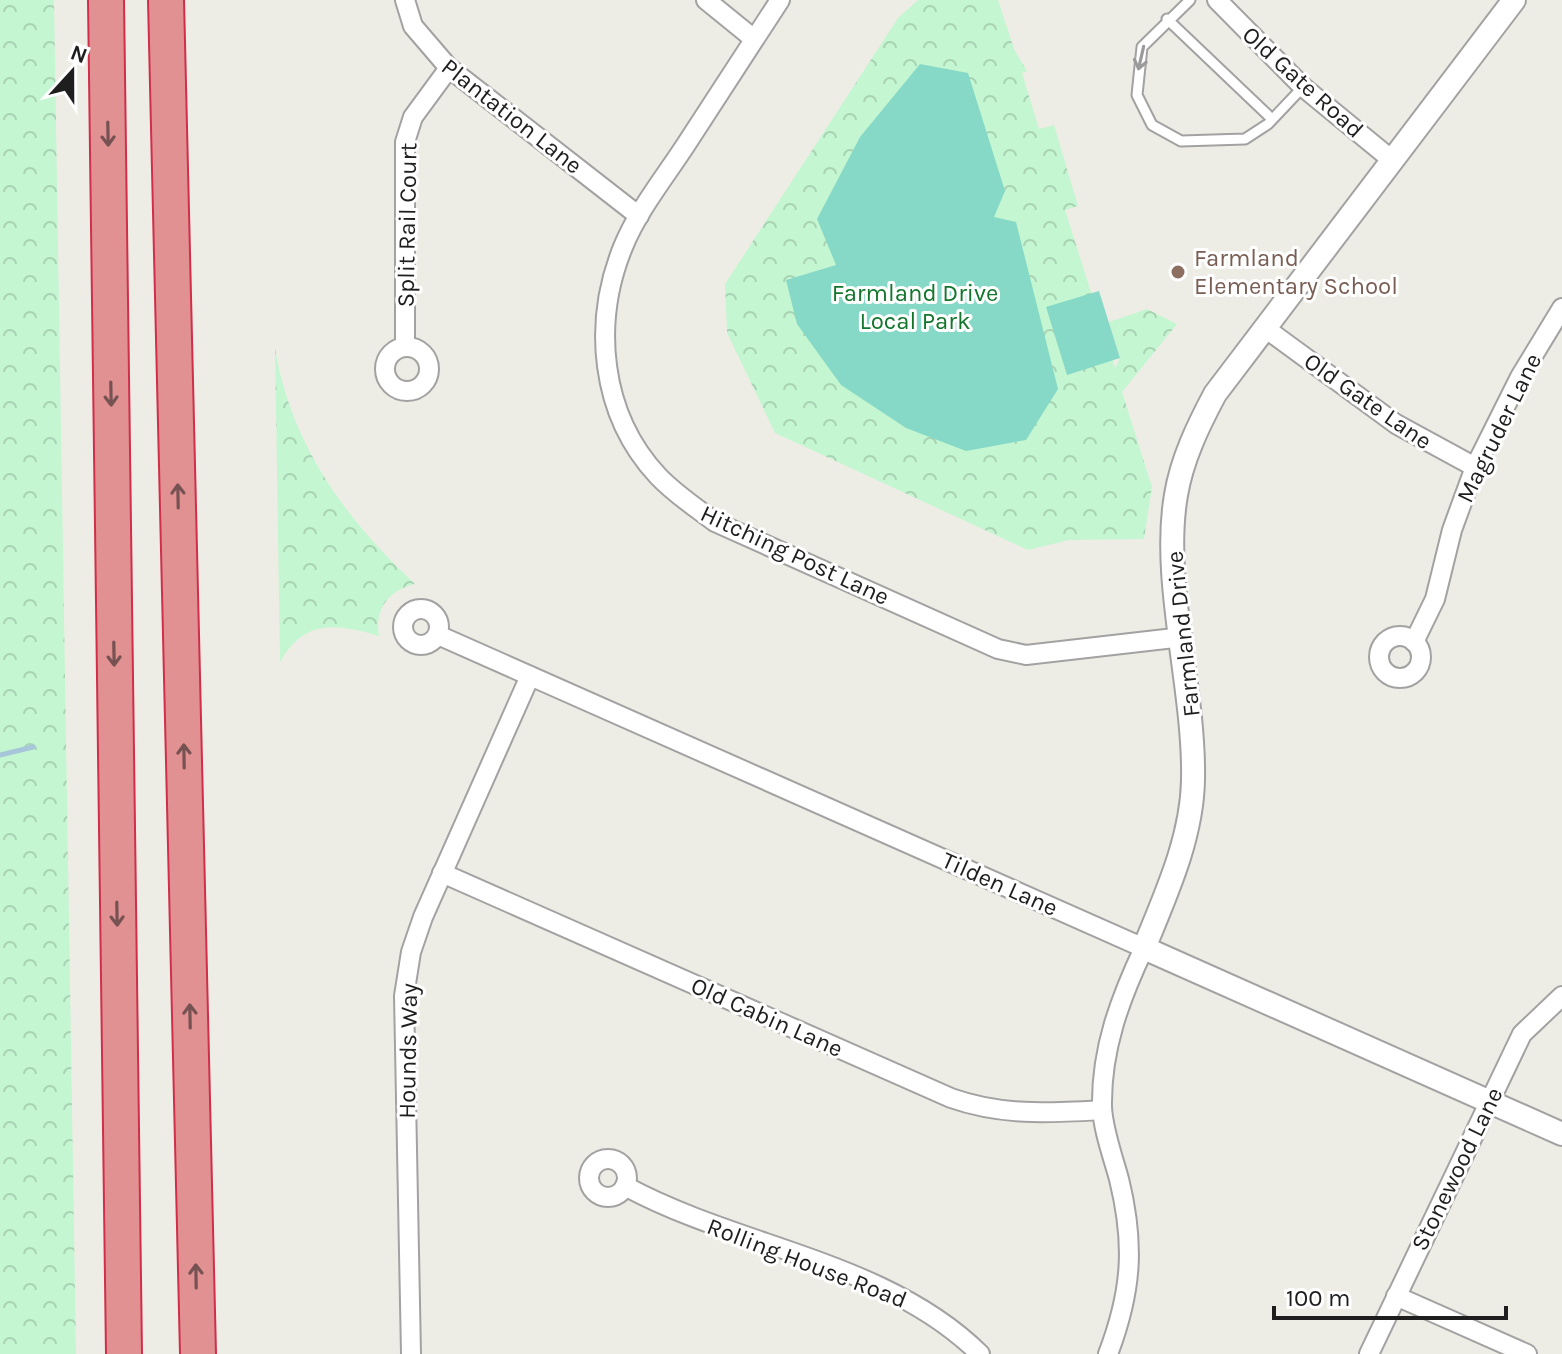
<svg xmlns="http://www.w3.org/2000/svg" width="1562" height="1354" font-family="Karla,sans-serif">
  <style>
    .park { fill: url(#park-crowns) }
    .pitch { fill: #87d9c7 }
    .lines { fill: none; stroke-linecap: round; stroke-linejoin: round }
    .stream { stroke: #a8c6d9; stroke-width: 5 }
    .service-casing { stroke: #a2a2a2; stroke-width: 13 }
    .minor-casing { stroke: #a2a2a2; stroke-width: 22 }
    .tertiary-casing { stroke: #a2a2a2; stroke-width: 26 }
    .motorway-casing { stroke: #cf2f4b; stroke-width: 38 }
    .service { stroke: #fff; stroke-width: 9 }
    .minor { stroke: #fff; stroke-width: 18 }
    .tertiary { stroke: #fff; stroke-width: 22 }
    .motorway { stroke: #e19192; stroke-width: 34 }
    .oneway { stroke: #9a9a9a }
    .oneway2 { stroke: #765252 }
    .education-dot { fill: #8d6e63; stroke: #fff; stroke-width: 3 }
    .labels { text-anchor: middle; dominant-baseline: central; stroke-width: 6; stroke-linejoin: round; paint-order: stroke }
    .street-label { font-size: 24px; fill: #1e1e1e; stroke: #fff }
    .education-label { font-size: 24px; fill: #785e54; stroke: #fff; text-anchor: start }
    .park-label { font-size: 24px; fill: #12762c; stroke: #fff }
  </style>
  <defs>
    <pattern id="park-crowns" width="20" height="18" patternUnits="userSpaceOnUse" patternTransform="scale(2)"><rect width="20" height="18" fill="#c4f6d1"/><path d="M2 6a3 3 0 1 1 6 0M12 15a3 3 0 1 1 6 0" fill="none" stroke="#a8d2b3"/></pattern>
  </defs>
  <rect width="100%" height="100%" fill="#eeede5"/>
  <g class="park">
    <path d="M0,0h54l22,1354h-76z"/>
    <path d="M918,0h80l16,49 13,22 -5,2 17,56 15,-4 24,81 -13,4 50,158 5,-10 -11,-36 38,-13 30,15 -55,68 30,95 -8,52 -75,1 -41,10 -253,-117 -48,-100 -2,-49 173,-266z"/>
    <path d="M275,348c15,95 71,172 140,236 -26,6 -41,25 -36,52 -42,-12 -74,-18 -99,26z"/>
  </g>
  <g class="pitch">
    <path d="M920,64l48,9 37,118 -11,26 22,5 42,167 -32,51 -60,11 -60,-23 -65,-43 -44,-61 -11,-44 50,-15 -19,-46 43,-82z"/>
    <path d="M1099,291l21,67 -53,17 -21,-68z"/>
  </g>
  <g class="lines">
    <path class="stream" d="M0,755l33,-8"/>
    <defs>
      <g id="service">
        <path d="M1190,0l-48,47 -5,48 15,30 29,16 64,-2 23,-15 35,-37"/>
        <path d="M1167,19l105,100"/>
      </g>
      <g id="minor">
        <path d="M405,0l8,26 36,42 190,148"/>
        <path d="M706,0l48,39"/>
        <path d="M780,0c-31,47 -62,95 -93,143 -22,34 -49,67 -64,104 -31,76 -23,167 35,229 17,18 37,31 57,46l283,127 28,6 157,-18"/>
        <path d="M1217,0l86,87 89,73"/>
        <path d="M1265,328l131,96 79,43"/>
        <path d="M405,347v-205l8,-25 36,-49"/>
        <circle cx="407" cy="369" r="22"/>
        <circle cx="421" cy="627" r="18"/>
        <path d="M438,635l706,313c-24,51 -43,101 -42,159 1,23 11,50 17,72 16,65 13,112 -11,175"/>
        <circle cx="1400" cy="657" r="21"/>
        <path d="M1414,642l21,-43 17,-69 23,-63 45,-90 42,-69"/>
        <path d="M442,873l509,225c51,18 98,15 151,12"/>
        <circle cx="608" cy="1178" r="19"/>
        <path d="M625,1186c114,62 261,75 355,168"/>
        <path d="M1396,1296l131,58"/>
        <path d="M411,1354l-7,-358 7,-44 12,-35 107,-241"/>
        <path d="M1369,1354l153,-320 40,-38"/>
      </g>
      <path id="tertiary" d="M1514,0l-299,394c-17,32 -33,65 -39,101 -15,86 19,194 17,285 -1,58 -27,114 -49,168l418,186"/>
      <g id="motorway">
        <path d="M106,0l18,1354"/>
        <path d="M166,0l32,1354"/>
      </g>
    </defs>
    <use href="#service" class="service-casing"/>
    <use href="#minor" class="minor-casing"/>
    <use href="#tertiary" class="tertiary-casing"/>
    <use href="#motorway" class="motorway-casing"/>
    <use href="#service" class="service"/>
    <use href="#minor" class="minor"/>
    <use href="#tertiary" class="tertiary"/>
    <use href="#motorway" class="motorway"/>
  </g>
  <defs><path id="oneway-shaft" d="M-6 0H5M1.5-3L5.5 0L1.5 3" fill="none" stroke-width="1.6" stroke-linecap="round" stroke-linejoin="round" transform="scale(2)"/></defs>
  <use class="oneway" href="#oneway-shaft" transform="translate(1141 58) rotate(103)"/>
  <g class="oneway2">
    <use href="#oneway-shaft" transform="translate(108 134) rotate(89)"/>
    <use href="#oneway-shaft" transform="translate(111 394) rotate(89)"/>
    <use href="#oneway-shaft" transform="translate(178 496) rotate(-91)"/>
    <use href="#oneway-shaft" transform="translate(114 654) rotate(89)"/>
    <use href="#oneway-shaft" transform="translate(184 756) rotate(-91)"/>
    <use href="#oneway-shaft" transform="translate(117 914) rotate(89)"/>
    <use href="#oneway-shaft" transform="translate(190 1016) rotate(-91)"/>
    <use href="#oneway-shaft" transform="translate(196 1276) rotate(-91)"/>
  </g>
  <circle class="education-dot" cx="1178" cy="272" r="8"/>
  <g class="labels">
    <g class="street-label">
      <text transform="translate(1303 82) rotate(42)">Old Gate Road</text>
      <text transform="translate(512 116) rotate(38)">Plantation Lane</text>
      <text transform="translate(407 225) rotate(-89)">Split Rail Court</text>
      <text transform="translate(1368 401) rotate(35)">Old Gate Lane</text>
      <text transform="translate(1499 428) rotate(-64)">Magruder Lane</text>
      <text transform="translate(795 555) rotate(25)">Hitching Post Lane</text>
      <text transform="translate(1183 634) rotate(-96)">Farmland Drive</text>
      <text transform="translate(1000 884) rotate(24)">Tilden Lane</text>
      <text transform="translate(767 1017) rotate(24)">Old Cabin Lane</text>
      <text transform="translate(408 1051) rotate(-89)">Hounds Way</text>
      <text transform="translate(1457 1169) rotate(-64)">Stonewood Lane</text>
      <text transform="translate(807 1263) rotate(21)">Rolling House Road</text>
    </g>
    <g class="education-label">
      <text x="1194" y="258">Farmland<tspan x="1194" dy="28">Elementary School</tspan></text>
    </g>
    <g class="park-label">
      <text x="915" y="293">Farmland Drive<tspan x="915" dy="28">Local Park</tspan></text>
    </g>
  </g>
  <g transform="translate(72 72) rotate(21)" stroke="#ffffff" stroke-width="6" paint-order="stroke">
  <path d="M0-6L14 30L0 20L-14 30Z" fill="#1e1e1e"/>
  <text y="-12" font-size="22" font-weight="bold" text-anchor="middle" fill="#1e1e1e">N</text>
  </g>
  <path d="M1274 1306v12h232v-12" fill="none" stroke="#1e1e1e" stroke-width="4"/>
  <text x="1286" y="1306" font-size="24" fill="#1e1e1e" stroke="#ffffff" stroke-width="6" paint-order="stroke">100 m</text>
</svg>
